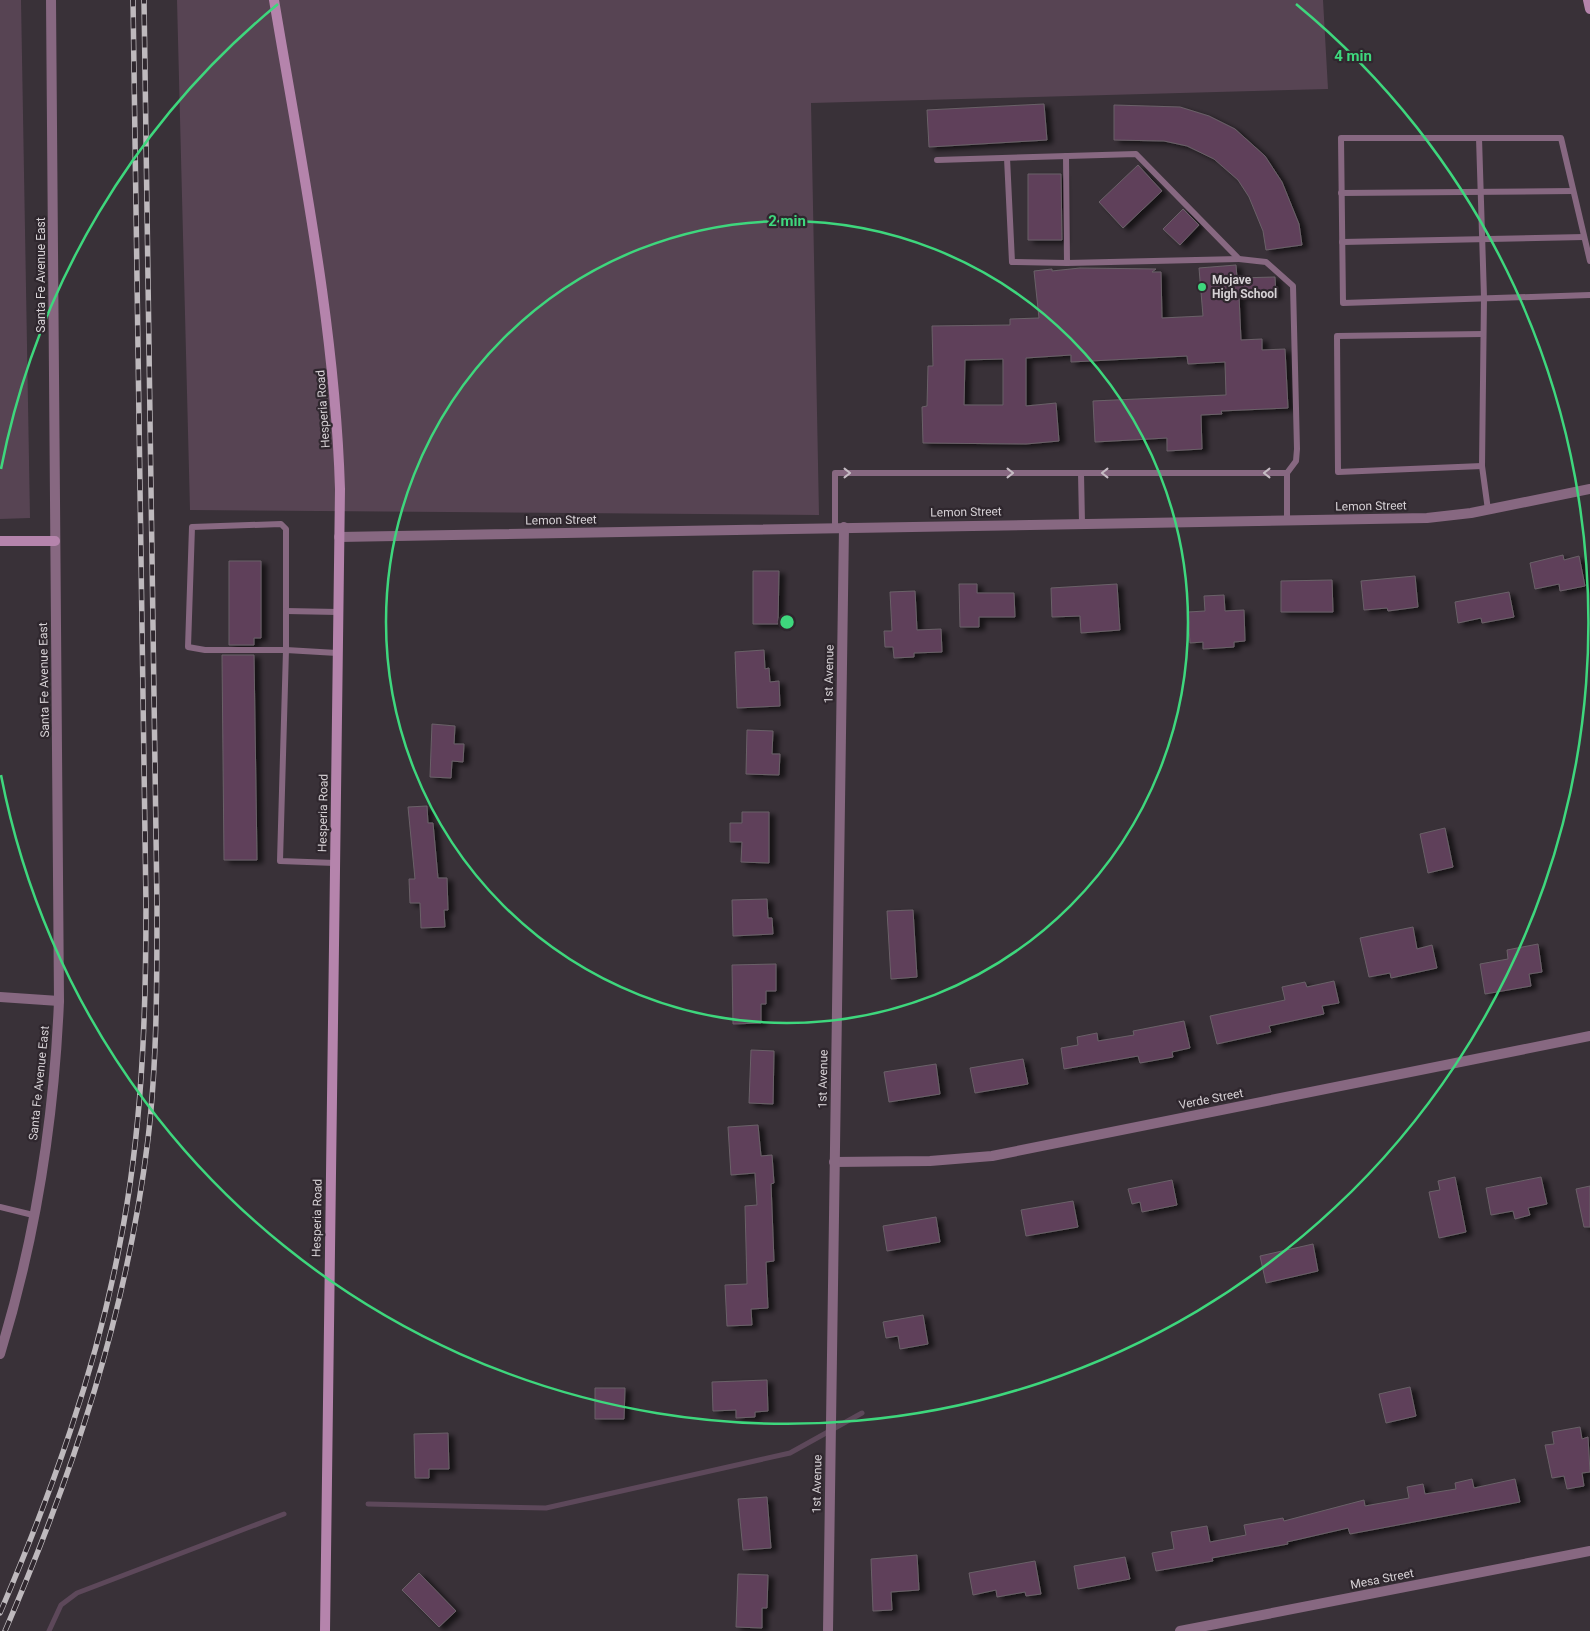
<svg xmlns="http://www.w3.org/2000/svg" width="1590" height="1631" font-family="Roboto,sans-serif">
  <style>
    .green { fill: #574453 }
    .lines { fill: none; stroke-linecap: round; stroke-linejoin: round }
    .stream { stroke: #5d485a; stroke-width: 5 }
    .building { fill: #5f3f5a; stroke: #6a6168; fill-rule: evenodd; filter: url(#shadow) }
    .lane { stroke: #876881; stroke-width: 6 }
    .street { stroke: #876881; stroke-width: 10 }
    .secondary { stroke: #b584ac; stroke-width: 10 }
    .rail-casing { stroke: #beb9bd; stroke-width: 5.5 }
    .rail { stroke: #2f272e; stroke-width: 4; stroke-dasharray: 11; stroke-linecap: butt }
    .oneway { stroke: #c6bcc4 }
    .ring { fill: none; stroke: #3ed77d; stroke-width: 2.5 }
    .poi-dot { fill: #3ed77d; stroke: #2f272e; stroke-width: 2 }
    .labels { text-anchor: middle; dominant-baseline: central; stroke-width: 4.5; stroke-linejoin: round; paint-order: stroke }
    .street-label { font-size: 12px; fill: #d6d1d5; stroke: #2f272e }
    .poi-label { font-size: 12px; font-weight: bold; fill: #d6d1d5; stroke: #2f272e; text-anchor: start }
    .centre { fill: #3ed77d; stroke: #2f272e; stroke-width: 2.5 }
    .ring-label { font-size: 15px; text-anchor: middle; font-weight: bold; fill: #3ed77d; stroke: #2f272e; stroke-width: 4.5; stroke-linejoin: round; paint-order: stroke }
  </style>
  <defs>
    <filter id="shadow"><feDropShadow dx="5.5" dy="3" stdDeviation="2.5" flood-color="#0009"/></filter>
  </defs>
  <rect width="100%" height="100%" fill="#393138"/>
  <g class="green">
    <path d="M0,0h21l9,518 -30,1z"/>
    <path d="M177,0h1146l5,89 -517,14 8,412 -629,-5z"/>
  </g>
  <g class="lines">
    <g class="stream">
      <path d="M368,1504l178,4 244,-55 72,-40"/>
      <path d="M49,1631l12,-26 16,-12 207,-79"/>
    </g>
  </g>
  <g class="building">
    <path d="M1044,104l3,36 -118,7 -2,-37z"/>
    <path d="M1114,105l66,2 29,9 26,13 30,27 17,26 17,42 3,21 -36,5 -3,-19 -14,-34 -11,-17 -24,-21 -27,-13 -23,-5 -50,-1z"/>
    <path d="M1138,165l24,26 -39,37 -24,-26z"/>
    <path d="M1028,174h33l1,66h-34z"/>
    <path d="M1183,209l16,16 -19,20 -17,-16z"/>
    <path d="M1236,265l1,13 38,-1 1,19h-37l2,44 21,-1v11l23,-1 3,59 -67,3 1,3 -21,1 1,34 -35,2v-13l-72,4 -2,-41 133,-6 -1,-33 -37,2 -1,-8 -116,6v-7l-45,3v48l30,-3 3,38 -33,3 -103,-1 -1,-36 5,-1 1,-40h5l-1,-40 78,-1v-6l29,-1 -5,-47 18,-2v2l28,-3 76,1 -4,3h9l1,46 41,-2 -4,-48zM1003,359v46h-39l1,-45z"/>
    <path d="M1563,555l1,5 15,-4 6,30 -25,5 -1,-7 -24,5 -5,-26z"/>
    <path d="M229,561h32v77h-7v7h-25z"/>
    <path d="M753,571h26l-1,53h-25z"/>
    <path d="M1415,576l3,31 -30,4 -1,-3 -23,2 -3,-29z"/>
    <path d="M1332,580l1,32h-52v-31z"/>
    <path d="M959,584h18v9h37l1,24h-36v10h-19z"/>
    <path d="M1117,584l3,46 -39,3 -1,-17 -28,1 -1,-29z"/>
    <path d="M915,591l2,39 24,-1 1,23 -28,1v4l-20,1 -1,-11h-8l-1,-16h8l-2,-39z"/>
    <path d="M1509,592l5,25 -32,6 -1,-5 -23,5 -3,-21z"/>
    <path d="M1224,595l1,16 19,-1 1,31 -11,1v5l-31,2v-7l-13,1 -2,-31 17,-1 -1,-15z"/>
    <path d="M764,650l1,19 4,-1 1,14 9,-1 1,25 -43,2 -2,-56z"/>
    <path d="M222,655h32l3,205h-33z"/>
    <path d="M432,724l23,2 -1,18h10l-1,18 -11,-1 -1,17 -21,-1z"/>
    <path d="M747,730l26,1 -1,23h8l-1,21 -33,-1z"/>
    <path d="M427,806l1,17h5l5,55h9l1,32h-4l1,17 -24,1 -1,-25h-10l-1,-24h6l-7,-72z"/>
    <path d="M742,812h27v51l-28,-1 1,-20h-12v-19h12z"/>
    <path d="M1445,828l8,39 -25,6 -8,-39z"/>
    <path d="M767,899l1,19h4l1,16 -40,2 -1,-36z"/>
    <path d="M913,910l4,67 -26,2 -4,-68z"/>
    <path d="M1413,927l4,22 15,-4 5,23 -46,10 -1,-5 -21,4 -9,-39z"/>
    <path d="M1538,944l4,28 -13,2 2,12 -46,8 -5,-30 28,-5 -1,-9z"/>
    <path d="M776,964v27h-10v13h-5v19l-28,1 -1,-59z"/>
    <path d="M1334,981l5,22 -17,3 2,8 -55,12 2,6 -54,12 -7,-28 75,-16 -3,-13 23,-5 2,5z"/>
    <path d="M1184,1021l6,27 -18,4 1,5 -33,6 -2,-7 -74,13 -3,-21 17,-3 -1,-8 20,-4 1,8 36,-6 -1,-4z"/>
    <path d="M751,1050l23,1 -1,53 -24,-1z"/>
    <path d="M1023,1059l5,25 -53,9 -5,-25z"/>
    <path d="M936,1064l4,30 -51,8 -5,-30z"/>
    <path d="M758,1125l3,31 11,-1 2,28 -3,1 3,77 -8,1 2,46 -17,1 1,16 -25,1 -2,-41 22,-1 -2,-78 12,-1 -2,-32 -24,2 -3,-48z"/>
    <path d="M1455,1177l11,55 -27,6 -10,-46 11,-2 -2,-9z"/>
    <path d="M1541,1177l6,27 -19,4 2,7 -15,4 -2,-8 -22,4 -5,-27z"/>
    <path d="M1172,1180l5,25 -35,7 -2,-10 -8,2 -4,-15z"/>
    <path d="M1590,1186v41h-6l-8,-38z"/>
    <path d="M1073,1201l5,26 -52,9 -5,-26z"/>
    <path d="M936,1217l4,25 -53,9 -4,-25z"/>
    <path d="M1313,1244l5,27 -52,12 -6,-27z"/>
    <path d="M923,1315l5,29 -28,5 -2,-13 -12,2 -3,-16z"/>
    <path d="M767,1380l1,31 -13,1v5l-19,1v-8l-23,1 -1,-29z"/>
    <path d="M1410,1387l6,29 -30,7 -7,-29z"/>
    <path d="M595,1388h30l-1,31h-29z"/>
    <path d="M1580,1427l2,12 6,-2 2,35 -8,1 2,13 -17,3 -3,-13 -12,2 -7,-33 9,-1 -2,-12z"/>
    <path d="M448,1433l1,36h-20v9h-14l-1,-44z"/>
    <path d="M1472,1479l2,9 41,-9 5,23 -170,32 -2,-6 -61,14 1,2 -76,14 1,3 -57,10 -4,-18 22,-4 -3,-17 36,-6 3,16 36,-7 -2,-10 39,-7 1,3 80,-21 1,6 44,-8 -2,-11 16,-3 2,10 31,-5 -1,-6z"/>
    <path d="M767,1497l4,51 -28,2 -5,-51z"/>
    <path d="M917,1555l2,35 -28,2 1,18 -19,1 -2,-52z"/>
    <path d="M1125,1557l5,22 -52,10 -4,-23z"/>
    <path d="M1035,1561l6,33 -15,2 -1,-4 -28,5 -1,-7 -23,5 -4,-22z"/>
    <path d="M419,1573l37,38 -17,16 -37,-37z"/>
    <path d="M738,1574l30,1 -1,33h-5v20l-26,-1z"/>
  </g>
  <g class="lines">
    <g class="lane">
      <path d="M1479,138l5,159 -2,169 6,44"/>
      <path d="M1066,156l1,107 172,-4"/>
      <path d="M1007,158l5,104 55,1"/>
      <path d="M937,160l199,-6 103,105 27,3 27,24 4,163 -1,12 -9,12"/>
      <path d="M1341,193l232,-2"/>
      <path d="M1342,242l242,-5"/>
      <path d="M1590,261l-29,-123h-220l2,165 247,-8"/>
      <path d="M1482,466l-144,6 -1,-136 146,-2"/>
      <path d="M1081,473h206v47"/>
      <path d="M281,524l5,5v121h-81l-17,-3 4,-120z"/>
      <path d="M835,527v-54h246l1,50"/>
      <path d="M286,611l52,1"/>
      <path d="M335,863l-55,-2 6,-211 51,3"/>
      <path d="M0,1207l33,8"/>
    </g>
    <g class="street">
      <path d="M339,537l1088,-19 44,-5 119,-24"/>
      <path d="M0,997l59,4"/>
      <path d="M834,1162l96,-1 62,-5 598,-120"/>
      <path d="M0,1354c35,-114 54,-234 59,-353l-8,-1001"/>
      <path d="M828,1631l16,-1104"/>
      <path d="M1180,1631l410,-80"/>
    </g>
    <g class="secondary">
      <path d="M274,0c27,162 61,325 66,489l-15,1142"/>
      <path d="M1588,0l2,9"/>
      <path d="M0,541h55"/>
    </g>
    <defs>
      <g id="rail">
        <path d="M0,1613c51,-119 96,-242 120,-370 22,-111 26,-225 26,-338l-13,-905"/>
        <path d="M5,1631c69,-160 122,-318 143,-492 9,-77 9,-156 9,-234l-13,-905"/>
      </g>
    </defs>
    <use href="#rail" class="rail-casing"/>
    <use href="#rail" class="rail"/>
  </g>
  <defs><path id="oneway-chevron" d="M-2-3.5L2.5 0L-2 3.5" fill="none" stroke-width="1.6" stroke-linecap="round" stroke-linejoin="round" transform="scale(1.25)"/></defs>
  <g class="oneway">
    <use href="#oneway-chevron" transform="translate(847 473)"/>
    <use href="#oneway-chevron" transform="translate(1010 473)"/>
    <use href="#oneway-chevron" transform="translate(1105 473) rotate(-180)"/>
    <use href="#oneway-chevron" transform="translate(1267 473) rotate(-180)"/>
  </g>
  <g class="ring">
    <circle cx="787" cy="622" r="401"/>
    <path d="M1 469A801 801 0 0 1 278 4M1296 4A801 801 0 1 1 1 775"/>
  </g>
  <circle class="poi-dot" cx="1202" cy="287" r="5"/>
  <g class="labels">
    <g class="street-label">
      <text transform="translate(41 275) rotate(-90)">Santa Fe Avenue East</text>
      <text transform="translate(323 409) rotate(-94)">Hesperia Road</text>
      <text transform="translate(1371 506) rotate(-1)">Lemon Street</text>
      <text transform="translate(966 512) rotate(-1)">Lemon Street</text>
      <text transform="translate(561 520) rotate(-1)">Lemon Street</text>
      <text transform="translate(829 674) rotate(-89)">1st Avenue</text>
      <text transform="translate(44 680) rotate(-91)">Santa Fe Avenue East</text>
      <text transform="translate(323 813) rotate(-89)">Hesperia Road</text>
      <text transform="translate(823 1079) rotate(-89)">1st Avenue</text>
      <text transform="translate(39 1083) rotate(-84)">Santa Fe Avenue East</text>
      <text transform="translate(1211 1099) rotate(-11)">Verde Street</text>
      <text transform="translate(317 1218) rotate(-89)">Hesperia Road</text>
      <text transform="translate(817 1484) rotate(-89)">1st Avenue</text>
      <text transform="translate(1382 1579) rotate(-11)">Mesa Street</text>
    </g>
    <g class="poi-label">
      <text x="1212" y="280">Mojave<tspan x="1212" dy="14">High School</tspan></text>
    </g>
  </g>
  <circle cx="787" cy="622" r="8" class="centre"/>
  <g class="ring-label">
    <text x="1353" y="61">4 min</text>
    <text x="787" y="226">2 min</text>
  </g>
</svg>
